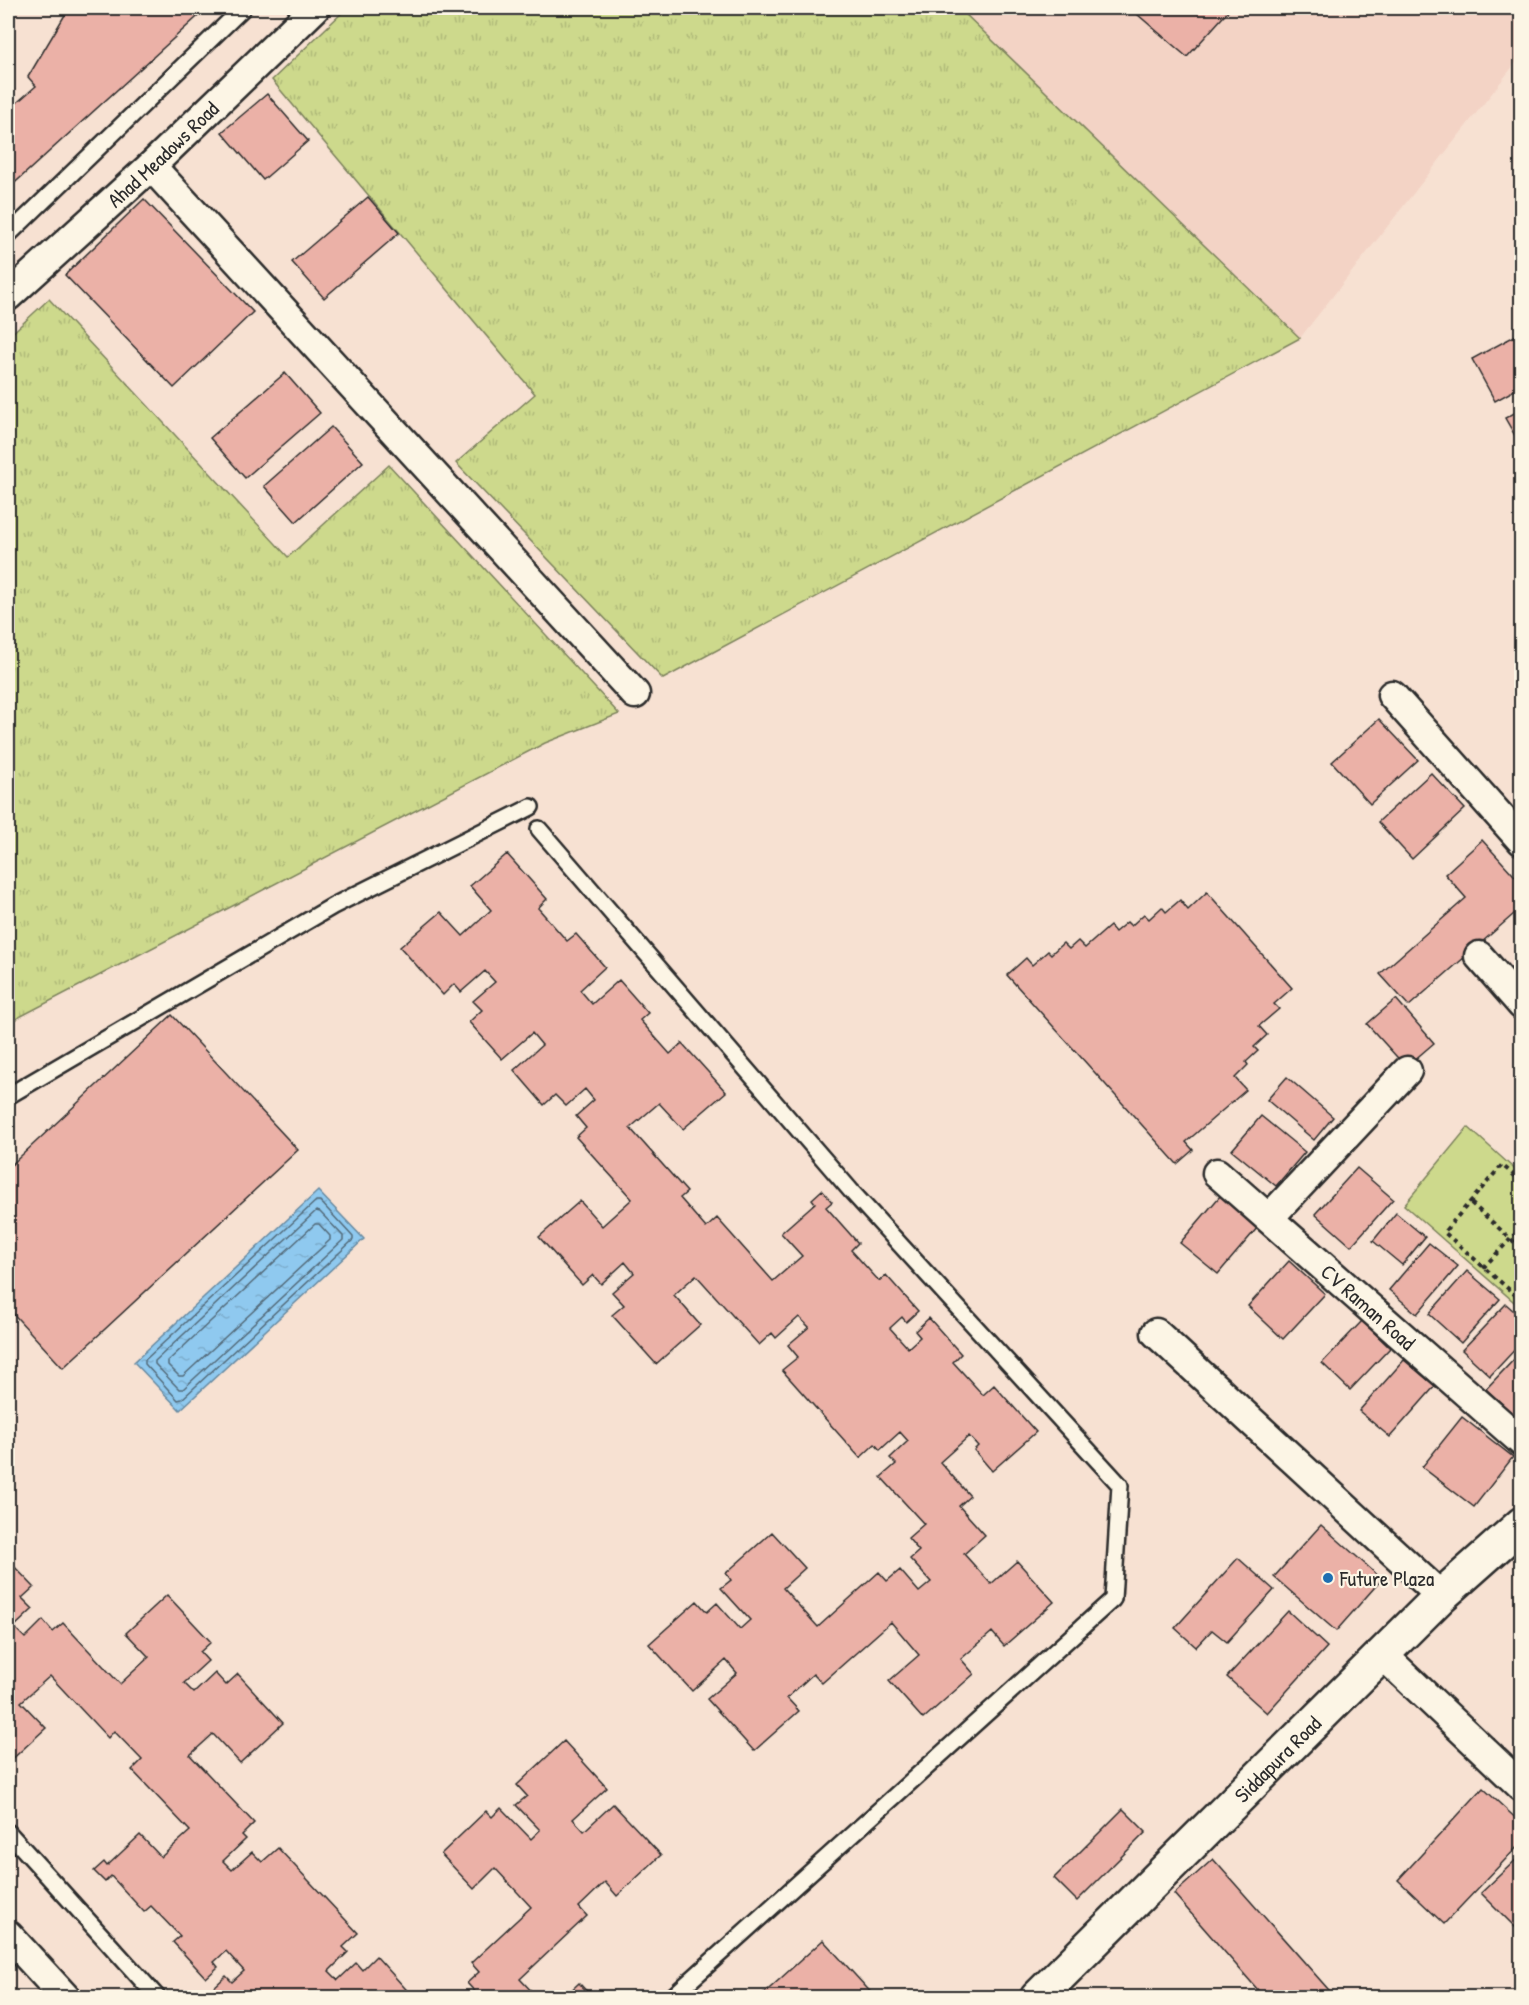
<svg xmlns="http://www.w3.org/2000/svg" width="1529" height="2005" font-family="'Patrick Hand',sans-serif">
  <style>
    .built { fill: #f3d3c5 }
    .grass { fill: url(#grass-tufts); stroke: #7c825c; stroke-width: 1.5 }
    .park { fill: #cdd98c; stroke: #7c825c; stroke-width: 1.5 }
    .water { fill: url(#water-ripples); stroke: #678aa1; stroke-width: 1.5 }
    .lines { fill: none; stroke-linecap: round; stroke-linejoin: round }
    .shore { stroke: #536a79; stroke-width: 1.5 }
    .building { fill: #ebb1a7; stroke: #2b2b2b; stroke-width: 1.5 }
    .service-casing { stroke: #2b2b2b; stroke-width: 20 }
    .minor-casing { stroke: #2b2b2b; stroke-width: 33 }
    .tertiary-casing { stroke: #2b2b2b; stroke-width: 38 }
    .path { stroke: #2b2b2b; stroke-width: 4; stroke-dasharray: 4.5 4.5; stroke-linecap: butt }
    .service { stroke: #fcf5e5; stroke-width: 15 }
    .minor { stroke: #fcf5e5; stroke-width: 28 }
    .tertiary { stroke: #fcf5e5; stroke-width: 33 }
    .poi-dot { fill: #1f6fb2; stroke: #fcf5e5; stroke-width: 2 }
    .labels { text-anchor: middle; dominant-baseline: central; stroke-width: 4.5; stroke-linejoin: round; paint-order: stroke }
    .street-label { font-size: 21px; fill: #2b2b2b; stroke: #fcf5e5 }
    .poi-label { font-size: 21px; fill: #2b2b2b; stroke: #fcf5e5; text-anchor: start }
  </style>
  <defs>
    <pattern id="grass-tufts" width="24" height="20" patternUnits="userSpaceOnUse" patternTransform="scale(1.5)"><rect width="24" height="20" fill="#cdd98c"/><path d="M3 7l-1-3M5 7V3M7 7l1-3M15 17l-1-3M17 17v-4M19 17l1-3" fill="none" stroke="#b0ba79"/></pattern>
    <pattern id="water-ripples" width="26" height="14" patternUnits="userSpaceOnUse" patternTransform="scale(1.5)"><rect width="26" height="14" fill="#8fc9ef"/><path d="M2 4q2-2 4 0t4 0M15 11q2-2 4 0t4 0" fill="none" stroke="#7cadcd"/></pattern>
  </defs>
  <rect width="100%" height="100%" fill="#f7e1d2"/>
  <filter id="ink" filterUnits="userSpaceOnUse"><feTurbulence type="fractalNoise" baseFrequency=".0167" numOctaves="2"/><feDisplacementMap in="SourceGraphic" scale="12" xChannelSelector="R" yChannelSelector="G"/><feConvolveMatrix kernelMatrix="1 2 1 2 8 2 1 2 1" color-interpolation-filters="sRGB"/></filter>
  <g filter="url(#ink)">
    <path class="built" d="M959,8h562v48l-221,282z"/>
    <g class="grass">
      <path d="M347,8h612l341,330 -637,341 -207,-216 79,-69 -263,-314z"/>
      <path d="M49,299l239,258 101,-92 230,249 -74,29 -537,280v-686z"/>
    </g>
    <path class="park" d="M1468,1127l53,48v133l-117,-103z"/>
    <path class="water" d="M318,1191l46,48 -184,171 -46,-48z"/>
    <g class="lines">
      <g class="shore">
        <path d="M316,1201h4l33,36v3l-171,159 -4,1 -33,-36v-4z"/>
        <path d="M316,1211l4,1 23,24v4l-160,149h-4l-24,-25v-3z"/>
        <path d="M315,1224h4l11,12v4l-147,136h-4l-11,-11v-4z"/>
      </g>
    </g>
    <g class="building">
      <path d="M69,8h138l-199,181v-54l5,-5 -5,-8v-4l7,-7 -3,-4 24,-21 -8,-9z"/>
      <path d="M1130,8h101l-44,49z"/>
      <path d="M267,94l41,47 -45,39 -41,-48z"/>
      <path d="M368,197l31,36 -75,65 -32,-36z"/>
      <path d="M144,199l109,113 -79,76 -109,-113z"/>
      <path d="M1522,332v54l-27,15 -23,-42z"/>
      <path d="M285,373l35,40 -75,65 -35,-40z"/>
      <path d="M1522,409v39l-17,-30z"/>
      <path d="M331,427l32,35 -67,60 -32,-36z"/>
      <path d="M1379,719l39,41 -48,44 -38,-42z"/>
      <path d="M1431,773l34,36 -53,50 -34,-37z"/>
      <path d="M1482,840l40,44v23l-113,99 -29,-32 86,-76 -21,-24z"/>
      <path d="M507,854l40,45 -9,9 29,33 9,-7 29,33 -25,23 12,14 27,-24 29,33 -8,7 30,34 12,-11 44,49 -43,37 -24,-26 -29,25 57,64 -7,6 26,30 11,-10 56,63 29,-25 -21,-23 34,-30 -3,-4 10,-9 10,12 -6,5 32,36 -7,7 28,31 7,-6 32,36 -12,11 -4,-5 -12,11 18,20 12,-11 -5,-6 14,-13 32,36 -8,8 30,33 11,-10 42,47 -44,39 -18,-21 4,-4 -9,-10 -29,26 30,34 -11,10 26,29 -21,19 27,30 26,-23 37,41 -50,44 -12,-14 -31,27 13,15 -51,45 -34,-38 30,-26 -28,-33 -69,61 -9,-9 -26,24 12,13 -45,40 -47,-52 30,-26 -11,-13 -34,31 -43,-47 48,-43 10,11 10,-9 23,26 10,-9 -29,-32 10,-8 -5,-7 46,-41 33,36 -22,20 35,39 61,-55 8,9 13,-11 19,22 12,-10 -21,-23 9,-8 -11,-13 16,-14 -43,-47 15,-13 -6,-6 18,-17 -8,-9 -20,18 -5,-6 -15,14 -78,-88 16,-13 -10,-12 21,-18 -10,-10 -23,21 -4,-5 -13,12 -63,-70 -22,20 26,30 -44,39 -44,-49 12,-10 -12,-13 22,-19 -9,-11 -24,22 -8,-9 -11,10 -43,-48 41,-36 22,25 30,-27 -56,-62 10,-9 -10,-12 18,-16 -9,-11 -19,17 -11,-11 -11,10 -30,-35 28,-25 -10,-12 -30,26 -33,-37 13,-12 -9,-9 22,-19 -10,-11 -24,21 -7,-8 -11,11 -43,-48 41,-35 22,24 28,-26 -21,-24z"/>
      <path d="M1207,892l85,96 -18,16 5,5 -20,17 8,9 -13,12 4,4 -12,11 2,3 -13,13 11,12 -60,52 7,8 -16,14 -170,-189 19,-17 6,7 16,-14 3,3 12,-11 6,6 9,-8 7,7 25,-22 5,6 12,-10 4,4 13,-12 5,5 13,-12 4,5 14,-12 8,10z"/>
      <path d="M1396,999l38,44 -28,24 -39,-43z"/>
      <path d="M172,1015l126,135 -235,218 -55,-60v-140z"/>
      <path d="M1287,1077l46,40 -19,23 -47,-40z"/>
      <path d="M1261,1116l44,36 -29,34 -44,-36z"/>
      <path d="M1357,1168l36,31 -42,47 -36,-32z"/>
      <path d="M1220,1196l38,31 -40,47 -38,-31z"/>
      <path d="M1396,1213l29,24 -23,28 -29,-24z"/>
      <path d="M1429,1243l29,23 -41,48 -28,-24z"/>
      <path d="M1289,1261l36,33 -42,45 -35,-33z"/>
      <path d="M1467,1271l33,28 -39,44 -32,-29z"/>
      <path d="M1506,1304l16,14v24l-32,34 -28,-26z"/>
      <path d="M1362,1321l28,27 -40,42 -28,-27z"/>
      <path d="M1522,1351v56l-8,8 -28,-26z"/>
      <path d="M1404,1360l31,26 -45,51 -31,-26z"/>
      <path d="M1462,1417l51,40 -39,50 -52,-40z"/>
      <path d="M1321,1525l61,54 -46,52 -62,-54z"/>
      <path d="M1238,1558l36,32 -47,52 -15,-12 -16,17 -21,-19z"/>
      <path d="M8,1560l26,27 -12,11 11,11 -19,18 11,11 18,-18 10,12 10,-9 57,61 29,-27 -23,-24 41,-38 44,47 -11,10 8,9 -24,22 10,10 21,-20 11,12 12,-11 45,49 -43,40 -27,-29 -23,21 64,68 -12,12 4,4 -23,22 9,9 20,-18 10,10 16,-14 80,85 -15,14 5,5 -19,19 9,9 18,-17 6,7 14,-14 38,42h-194l-8,-9 14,-13 6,6 12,-11 -18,-20 -12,11 4,5 -12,11 -33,-36 7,-6 -29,-30 -7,6 -33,-36 -6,6 -11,-11 10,-9 3,4 33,-31 21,22 29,-26 -58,-61 10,-10 -28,-29 -6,7 -58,-62 -29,26 25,26 -38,35z"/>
      <path d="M1288,1611l39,36 -60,66 -40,-36z"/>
      <path d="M564,1741l43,47 -34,31 11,12 29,-27 48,51 -44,41 -12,-14 -26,25 8,9 -67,63 18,19h-57l-14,-15 12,-11 -8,-9 60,-56 -36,-39 -21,21 -33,-35 45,-43 6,6 9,-9 30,31 9,-9 -24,-25 11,-9 -10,-11z"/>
      <path d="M1483,1788l39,36v18l-78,82 -46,-44z"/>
      <path d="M1123,1809l23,23 -69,69 -23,-23z"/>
      <path d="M1522,1854v80l-41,-41z"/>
      <path d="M1213,1859l123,139h-71l-91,-104z"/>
      <path d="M823,1940l53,58h-117z"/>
      <path d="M579,1983l14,15h-30z"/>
    </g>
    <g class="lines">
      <defs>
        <g id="service">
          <path d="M8,235l235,-227"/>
          <path d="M539,829l313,363 268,293 -7,114 -442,399"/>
          <path d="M8,1096l325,-190 198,-99"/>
          <path d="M8,1832l150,166"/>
        </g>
        <g id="minor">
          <path d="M151,166l484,528"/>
          <path id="s1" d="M8,296l143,-130 164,-158"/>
          <path d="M1392,695l130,146"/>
          <path d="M1479,956l43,49"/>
          <path id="s2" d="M1217,1173l305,269"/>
          <path d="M1269,1218l138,-147"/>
          <path d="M1156,1333l285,263"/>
          <path d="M1383,1655l139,132"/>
          <path d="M8,1935l58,63"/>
        </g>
        <g id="tertiary">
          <path id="s3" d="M1037,1998l404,-402 81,-72"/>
        </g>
      </defs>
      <use href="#service" class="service-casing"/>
      <use href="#minor" class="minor-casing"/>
      <use href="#tertiary" class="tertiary-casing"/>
      <g class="path">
        <path d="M8,24c6,14 5,29 0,44"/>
        <path d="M1522,1182l-20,-17 -58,67 78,69"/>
        <path d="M1471,1203l51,46"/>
        <path d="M1483,1268l39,-41"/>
      </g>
      <use href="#service" class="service"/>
      <use href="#minor" class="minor"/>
      <use href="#tertiary" class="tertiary"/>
    </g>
  </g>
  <circle class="poi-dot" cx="1328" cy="1578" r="6"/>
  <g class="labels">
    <g class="street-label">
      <text stroke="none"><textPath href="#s1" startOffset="210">Ahad Meadows Road</textPath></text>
      <text stroke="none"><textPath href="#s2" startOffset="202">CV Raman Road</textPath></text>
      <text stroke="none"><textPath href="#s3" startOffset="339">Siddapura Road</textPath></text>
    </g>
    <g class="poi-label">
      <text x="1340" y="1578">Future Plaza</text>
    </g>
  </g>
  <rect width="1529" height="2005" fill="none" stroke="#fcf5e5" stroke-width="30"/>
  <rect x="15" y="15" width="1499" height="1975" fill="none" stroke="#2b2b2b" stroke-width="2" filter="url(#ink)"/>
</svg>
